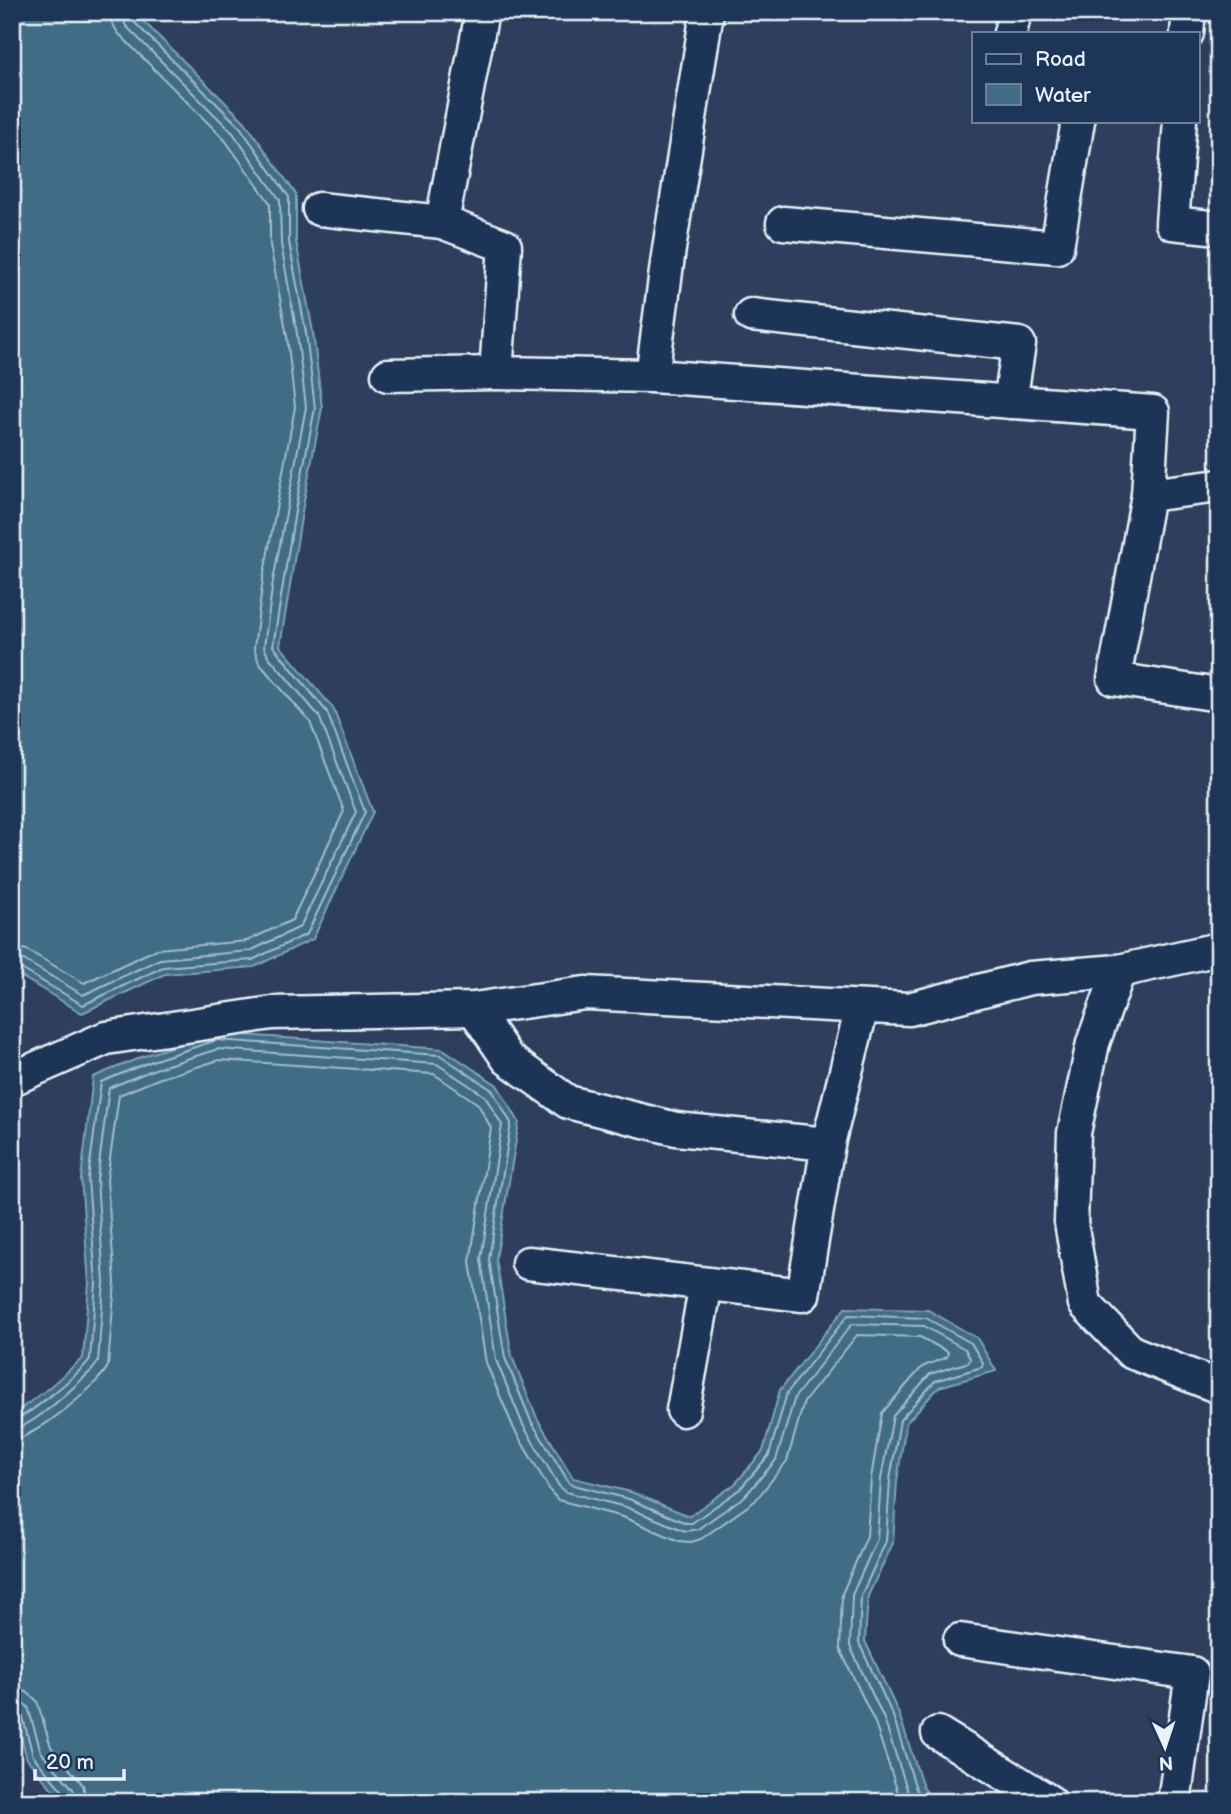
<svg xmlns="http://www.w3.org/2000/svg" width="1231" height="1814" font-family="'Balsamiq Sans',sans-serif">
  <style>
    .water { fill: #406c86; stroke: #83a1b4; stroke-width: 2 }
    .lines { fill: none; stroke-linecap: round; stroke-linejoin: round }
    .shore { stroke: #a5bcca; stroke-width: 2 }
    .street-casing { stroke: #e8f1f8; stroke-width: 37 }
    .street { stroke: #1d3557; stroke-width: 32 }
  </style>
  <rect width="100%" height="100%" fill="#2d3f5d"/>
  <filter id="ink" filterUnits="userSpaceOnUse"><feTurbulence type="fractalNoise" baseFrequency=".0143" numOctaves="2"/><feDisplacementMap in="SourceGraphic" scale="14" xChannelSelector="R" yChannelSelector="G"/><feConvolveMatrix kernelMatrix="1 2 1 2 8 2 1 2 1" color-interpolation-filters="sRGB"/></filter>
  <g filter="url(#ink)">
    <g class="water">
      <path d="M12,12h122l111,110 51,72v47l17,91 9,76 -19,98 -23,140 53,62 40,104 -60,127 -59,28 -89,7 -83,39 -70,-42z"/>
      <path d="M215,1033l228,16 54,36 22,37 -23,137 16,98 25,61 36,60 58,14 58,24 46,-32 28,-33 17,-61 65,-82 83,2 49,28 19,33 -57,16 -33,36 -9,58 -4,62 -25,53 -3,45 34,73 24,73 11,15h-871l-36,-43 -13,-49 -2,-295 33,-24 38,-33 6,-75 -8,-104 12,-102 56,-23z"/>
    </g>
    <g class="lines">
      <g class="shore">
        <path d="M12,947l15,3 57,33 73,-34 90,-8 45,-21 52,-109 -34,-89 -51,-59 -5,-15 9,-69 32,-172 -8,-71 -17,-91v-42l-45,-63 -107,-107 -6,-10 -1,-11"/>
        <path d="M12,957l10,2 61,36 77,-36 90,-8 50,-24 56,-115 -37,-96 -51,-60 -4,-9 9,-66 33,-174 -9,-73 -16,-90 -1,-44 -47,-67 -107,-107 -5,-14"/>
        <path d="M12,966l6,1 65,38 80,-38 89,-7 55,-26 58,-122 -38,-100 -54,-66 23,-141 19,-97 -9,-75 -17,-91v-45l-49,-70 -108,-107 -2,-8"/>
        <path d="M12,1420c14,-1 70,-49 78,-61l6,-76 -8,-104 13,-97 51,-21 65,-21 223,15 52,35 19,33 -22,136 16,99 26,63 39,63 59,15 57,24h6l48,-34 29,-34 18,-62 61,-78 78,3 45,25 12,20 -1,4 -47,14 -35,39 -10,60 -4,61 -25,55 -2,47 34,73 23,73 9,13"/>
        <path d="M12,1429c21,-1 65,-45 81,-60l5,-7 6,-80 -7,-102 12,-92 46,-19 63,-20 219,15 48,32 17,29 -21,134 15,101 27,65 36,61 7,6 60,15 59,24 13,-2 47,-33 31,-36 19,-63 57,-73 72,2 41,23 5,9 -1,4 -39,12 -37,42 -12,63 -4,60 -25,56 -2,51 34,73 24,73 6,10"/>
        <path d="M12,1440c21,-1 87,-55 96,-74l7,-84 -8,-102 12,-85 39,-16 61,-19 215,14 44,30 13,24 -21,134 16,101 28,66 37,63 7,8 65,17 56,24 12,1 10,-3 54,-38 32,-40 17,-59 53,-67 63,2 28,15 -1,5 -25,10 -40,46 -11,65 -4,58 -25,58 -2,55 35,74 26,79"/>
        <path d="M12,1689l15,3 10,9 14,46 32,38 4,17"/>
        <path d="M12,1700l10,2 6,5 13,45 32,37 4,13"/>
        <path d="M12,1709l6,1 4,4 11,42 33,39 2,7"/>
      </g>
      <defs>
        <g id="street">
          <path d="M482,12l-40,210 63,24 -9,127 156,3 501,36 -5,83 71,-9"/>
          <path d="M1010,33l5,-21"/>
          <path d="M1187,33l2,-21"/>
          <path d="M1180,121l-8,102 47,5"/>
          <path d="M319,209l123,13"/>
          <path d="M783,223l274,24 21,-126"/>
          <path d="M751,315l268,29 -9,58"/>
          <path d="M388,375l108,-2"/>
          <path d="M652,376l17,-127 38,-237"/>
          <path d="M1148,495l-34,184 105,16"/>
          <path d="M1219,949l-100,22 -26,72 -19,90 -3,89 14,82 46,48 88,35"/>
          <path d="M474,1009l34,50 60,43 108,27 152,15 -25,151 -275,-32"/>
          <path d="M12,1079l94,-41 166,-25 202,-4 111,-16 324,16 121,-31 89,-7"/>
          <path d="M828,1144l34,-137"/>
          <path d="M683,1410l23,-126"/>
          <path d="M960,1640l232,33 -18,129"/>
          <path d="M938,1733l112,69"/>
        </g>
      </defs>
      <use href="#street" class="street-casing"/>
      <use href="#street" class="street"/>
    </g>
  </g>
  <rect width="1231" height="1814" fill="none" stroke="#1d3557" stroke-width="42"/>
  <rect x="21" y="21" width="1189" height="1772" fill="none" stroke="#e8f1f8" stroke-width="2.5" filter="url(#ink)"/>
  <rect x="972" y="32" width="228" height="91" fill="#1d3557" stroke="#6e8097" stroke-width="2"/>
  <rect x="986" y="54" width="35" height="10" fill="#1d3557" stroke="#6e8097" stroke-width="2"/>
  <text x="1035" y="66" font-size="21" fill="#e8f1f8">Road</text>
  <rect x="986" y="84" width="35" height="21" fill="#406c86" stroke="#6e8097" stroke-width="2"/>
  <text x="1035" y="102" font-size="21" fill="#e8f1f8">Water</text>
  <g transform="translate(1165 1747) rotate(177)" stroke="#1d3557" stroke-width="5" paint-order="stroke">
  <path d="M0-5L12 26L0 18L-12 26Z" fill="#e8f1f8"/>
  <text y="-10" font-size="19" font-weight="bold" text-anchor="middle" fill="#e8f1f8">N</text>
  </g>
  <path d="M35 1769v10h89v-10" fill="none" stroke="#e8f1f8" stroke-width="3.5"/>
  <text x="46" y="1769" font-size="21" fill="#e8f1f8" stroke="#1d3557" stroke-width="5" paint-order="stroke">20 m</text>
</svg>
